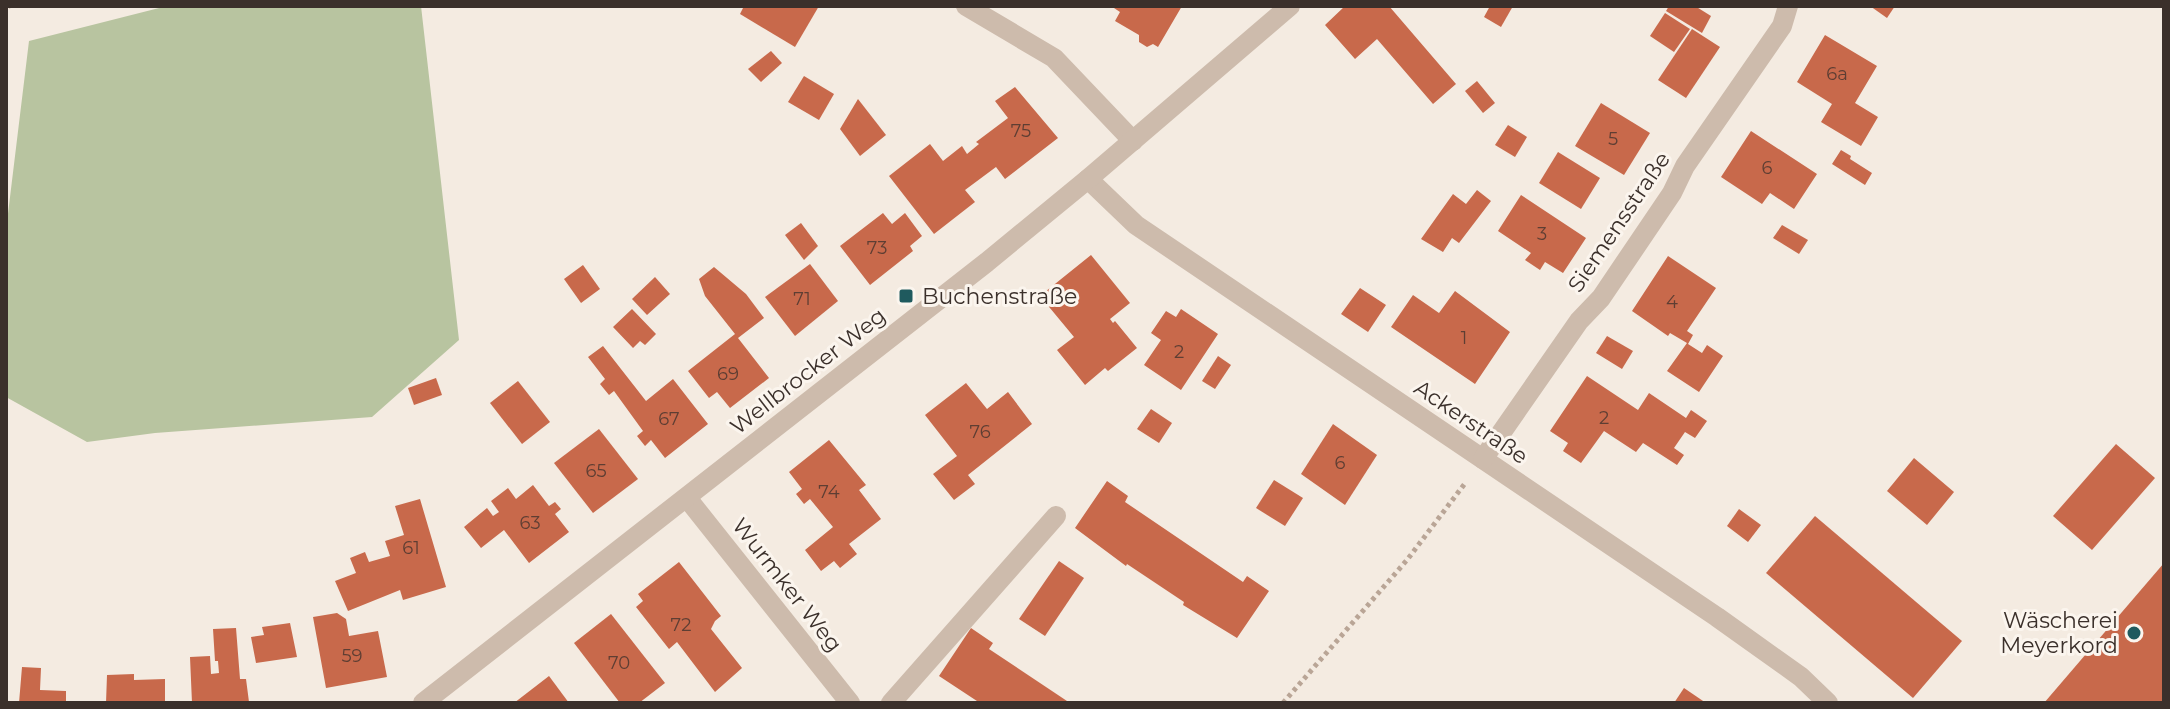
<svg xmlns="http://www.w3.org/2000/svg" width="2170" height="709" font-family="Montserrat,sans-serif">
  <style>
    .green { fill: #b8c4a0 }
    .building { fill: #c8694b }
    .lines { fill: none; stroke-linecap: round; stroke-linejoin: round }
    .path { stroke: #b9a596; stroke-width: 5; stroke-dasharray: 4 4; stroke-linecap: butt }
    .minor { stroke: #cdbbac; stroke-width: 20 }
    .poi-dot { fill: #1f5a5e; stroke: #fbf5ee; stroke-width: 3 }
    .labels { text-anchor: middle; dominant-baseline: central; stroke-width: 6; stroke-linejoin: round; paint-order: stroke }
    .number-label { font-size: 18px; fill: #5e3e33 }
    .street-label { font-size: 22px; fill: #3b302b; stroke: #fbf5ee }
    .poi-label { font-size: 22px; fill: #3b302b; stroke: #fbf5ee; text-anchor: start }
  </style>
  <rect width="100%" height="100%" fill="#f4ebe1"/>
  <path class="green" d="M167,6h254l38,334 -87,77 -217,16 -68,9 -81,-45v-167l23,-189z"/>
  <g class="building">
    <path d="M744,6h75l-24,41 -55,-33z"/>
    <path d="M1111,6h71l-24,41 -5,-3 -6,3 -8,-5v-7l-24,-14 5,-9z"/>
    <path d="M1345,6h44l67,78 -23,20 -56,-65 -22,20 -30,-34z"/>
    <path d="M1490,6h23l-12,21 -17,-10z"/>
    <path d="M1669,6h26l16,10 -9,17 -36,-22z"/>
    <path d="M1870,6h25l-8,12z"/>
    <path d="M1665,13l25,16 -16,23 -24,-16z"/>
    <path d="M1692,29l28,18 -34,51 -28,-18z"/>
    <path d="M1825,35l52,31 -22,37 23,14 -17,29 -40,-24 11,-18 -35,-22z"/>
    <path d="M771,51l11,12 -21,19 -13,-13z"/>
    <path d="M804,76l30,18 -15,26 -31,-18z"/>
    <path d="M1477,81l18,22 -12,10 -18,-22z"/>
    <path d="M1015,87l43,51 -53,41 -9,-12 -31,23 10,12 -41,32 -45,-58 41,-32 13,17 19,-15 5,8 12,-10 -3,-2 32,-24 -13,-17z"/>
    <path d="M858,99l28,36 -26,21 -20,-27z"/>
    <path d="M1601,103l49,30 -26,42 -49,-29z"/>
    <path d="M1508,125l19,12 -12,20 -20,-12z"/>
    <path d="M1751,131l66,43 -23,35 -24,-16 -8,11 -41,-27z"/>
    <path d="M1841,150l10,6 -1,3 22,14 -7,12 -33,-21z"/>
    <path d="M1558,152l42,26 -19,31 -42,-26z"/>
    <path d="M1477,190l14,11 -32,42 -7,-5 -9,14 -22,-13 32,-45 13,10z"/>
    <path d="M1521,195l65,43 -23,35 -18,-11 -5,8 -15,-10 6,-7 -33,-22z"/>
    <path d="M883,213l9,11 13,-11 17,23 -12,10 3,5 -43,34 -30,-39z"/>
    <path d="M801,223l17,23 -14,14 -19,-25z"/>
    <path d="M1782,225l26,15 -9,14 -26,-16z"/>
    <path d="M1091,255l39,48 -20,16 3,4 2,-2 22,27 -29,23 -3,-3 -20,17 -28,-35 17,-13 -34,-41z"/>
    <path d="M1668,256l48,32 -29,43 6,4 -5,9 14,9 5,-8 16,11 -24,36 -32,-21 20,-28 -17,-10 -2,3 -36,-25z"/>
    <path d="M810,264l28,37 -43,35 -30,-39z"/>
    <path d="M583,265l17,24 -19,14 -17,-24z"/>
    <path d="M714,267l32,27 18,24 -26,20 31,40 -39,30 -13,-16 -8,6 -21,-27 47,-37 -30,-38 -6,-17z"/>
    <path d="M655,277l15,17 -23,21 -15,-16z"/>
    <path d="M1360,288l26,17 -18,27 -27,-18z"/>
    <path d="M1455,291l55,41 -35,52 -84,-57 22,-32 26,18z"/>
    <path d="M632,309l24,25 -11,11 -5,-4 -7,7 -20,-21z"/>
    <path d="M1181,309l37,25 -37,56 -37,-25 17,-25 -10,-7 15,-22 10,6z"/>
    <path d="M1607,336l26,15 -11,18 -26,-16z"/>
    <path d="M603,346l43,55 27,-22 35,45 -43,34 -14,-18 -6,6 -8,-10 6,-5 -29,-40 -5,4 -9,-11 5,-5 -17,-22z"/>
    <path d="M1218,356l13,9 -16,24 -13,-8z"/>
    <path d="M1587,376l51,34 11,-17 37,25 5,-8 16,11 -12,17 -10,-6 -11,16 10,7 -7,10 -34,-22 -7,9 -32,-21 -23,32 -18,-12 5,-8 -18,-12z"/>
    <path d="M436,378l6,17 -28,10 -6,-17z"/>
    <path d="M518,381l32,41 -28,22 -32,-41z"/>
    <path d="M966,383l21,26 21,-17 24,32 -64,51 7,9 -21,16 -21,-26 24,-18 -32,-41z"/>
    <path d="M1151,409l21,14 -13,20 -22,-14z"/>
    <path d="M1333,424l44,31 -32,50 -44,-31z"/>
    <path d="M599,429l39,50 -45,34 -39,-50z"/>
    <path d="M829,440l37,45 -7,5 22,29 -32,25 8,10 -17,14 -6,-7 -13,10 -16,-21 28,-23 -23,-28 -6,5 -8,-10 6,-5 -13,-17z"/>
    <path d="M2116,444l39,34 -63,72 -39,-34z"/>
    <path d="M1914,458l40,34 -27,33 -40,-34z"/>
    <path d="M1274,480l29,18 -18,28 -29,-18z"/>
    <path d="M1107,481l21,15 -3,6 118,80 4,-6 22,15 -32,47 -54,-33 1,-3 -57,-38 -1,2 -51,-38z"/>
    <path d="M533,485l16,21 6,-4 6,7 -6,5 14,18 -40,31 -25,-33 -23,18 -17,-21 23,-19 6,8 6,-4 -8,-11 17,-13 8,11z"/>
    <path d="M420,499l26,88 -43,13 -3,-10 -52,21 -13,-30 21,-8 -6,-15 15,-6 4,10 21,-6 -5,-15 19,-6 -9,-29z"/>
    <path d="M1739,509l22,16 -13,17 -21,-16z"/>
    <path d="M1815,516l147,125 -49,57 -147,-125z"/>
    <path d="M1059,561l25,17 -39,58 -26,-17z"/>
    <path d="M679,562l42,54 -6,5 -4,8 31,39 -27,24 -38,-50 -8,7 -33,-42 7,-6 -5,-7z"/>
    <path d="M2164,563v140h-120z"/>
    <path d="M337,613l9,6 3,17 29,-5 9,46 -61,11 -13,-71z"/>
    <path d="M611,614l54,69 -26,20h-19l-46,-60z"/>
    <path d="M290,623l7,34 -41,6 -5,-26 13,-2 -2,-8z"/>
    <path d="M236,628l4,51h6l3,23 -57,1 -2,-46 20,-1 1,18 8,-1 -1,-12h-3l-2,-32z"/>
    <path d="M971,628l22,15 -4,6 81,54h-90l-41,-27z"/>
    <path d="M22,667l19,1 -1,22 26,1v12h-47z"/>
    <path d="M134,674v6l31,-1v24h-59l1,-28z"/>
    <path d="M549,676l20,27h-55z"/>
    <path d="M1684,688l22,15h-32z"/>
  </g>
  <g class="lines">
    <g class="path">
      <path d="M8,7l1,-1"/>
      <path d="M1283,703l124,-143 59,-78"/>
    </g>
    <g class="minor">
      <path d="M966,6l88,52 79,83"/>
      <path d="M1088,179l48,46 581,392 84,60 27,26"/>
      <path d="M1483,459l96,-138 22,-23 71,-105 13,-27 97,-140 6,-20"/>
      <path d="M687,498l163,205"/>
      <path d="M423,703l564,-441 101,-83 202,-173"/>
      <path d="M891,703l165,-187"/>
    </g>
  </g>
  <g class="poi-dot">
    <rect x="898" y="288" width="16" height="16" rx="4"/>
    <circle cx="2134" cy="633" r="8"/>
  </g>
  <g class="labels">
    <g class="number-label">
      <text x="1837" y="74">6a</text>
      <text x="1021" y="131">75</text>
      <text x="1613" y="139">5</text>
      <text x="1767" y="168">6</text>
      <text x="1542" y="234">3</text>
      <text x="877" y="248">73</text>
      <text x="802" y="299">71</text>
      <text x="1672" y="302">4</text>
      <text x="1464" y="338">1</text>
      <text x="1179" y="352">2</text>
      <text x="728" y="374">69</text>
      <text x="1604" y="418">2</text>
      <text x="669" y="419">67</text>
      <text x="980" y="432">76</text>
      <text x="1340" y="463">6</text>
      <text x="596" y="471">65</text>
      <text x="829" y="492">74</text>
      <text x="530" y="523">63</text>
      <text x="411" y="548">61</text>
      <text x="681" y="625">72</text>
      <text x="352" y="656">59</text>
      <text x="619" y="663">70</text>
    </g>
    <g class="street-label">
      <text transform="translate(1619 222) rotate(-56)">Siemensstraße</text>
      <text transform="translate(808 371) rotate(-38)">Wellbrocker Weg</text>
      <text transform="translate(1471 422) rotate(34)">Ackerstraße</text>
      <text transform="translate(787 585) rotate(52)">Wurmker Weg</text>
    </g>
    <g class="poi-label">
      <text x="922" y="296">Buchenstraße</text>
      <text x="2118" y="620" text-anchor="end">Wäscherei<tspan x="2118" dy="25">Meyerkord</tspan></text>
    </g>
  </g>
  <rect width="2170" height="709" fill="none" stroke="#3b302b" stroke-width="16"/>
</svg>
